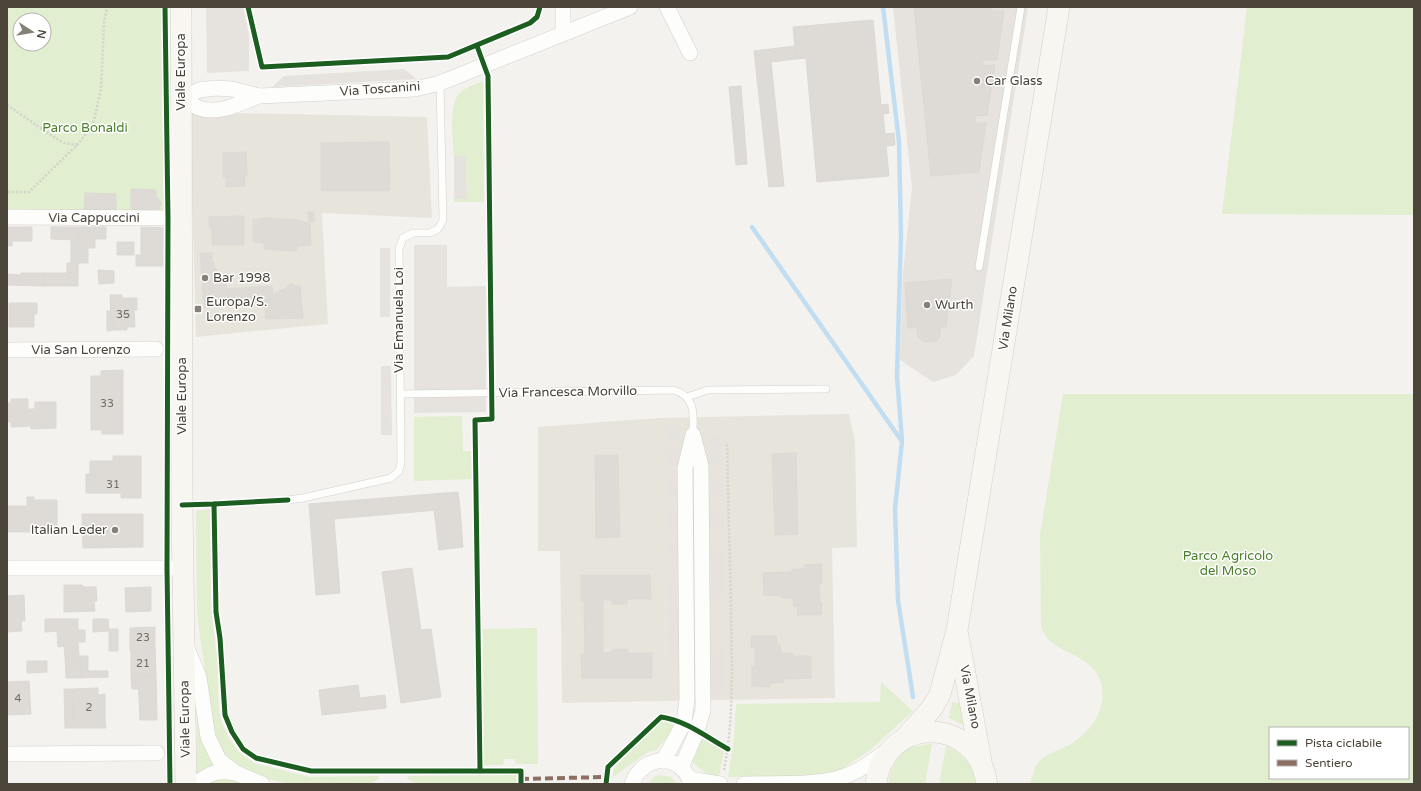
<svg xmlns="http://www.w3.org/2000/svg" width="1421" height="791" font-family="'Varela Round',sans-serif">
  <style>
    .residential { fill: #e7e4dc }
    .industrial { fill: #e6e2de }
    .green { fill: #e1eecf; fill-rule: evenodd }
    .parking { fill: #e6e3df }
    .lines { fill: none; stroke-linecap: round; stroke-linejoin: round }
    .stream { stroke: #c0ddf1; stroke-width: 4.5 }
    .building { fill: #dedbd6; stroke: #dcd9d4 }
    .lane-casing { stroke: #d2d0cb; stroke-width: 8 }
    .street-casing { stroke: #d2d0cb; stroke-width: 16 }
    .secondary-casing { stroke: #d3cfc5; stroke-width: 22 }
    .path { stroke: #d3d2cc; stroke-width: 2.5; stroke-dasharray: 2 2; stroke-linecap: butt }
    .lane { stroke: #fdfdfc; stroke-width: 7 }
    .street { stroke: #fdfdfc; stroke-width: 15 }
    .secondary { stroke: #f7f6f1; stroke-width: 21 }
    .quiet { stroke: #8d6e63; stroke-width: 4; stroke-dasharray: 8 4; stroke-linecap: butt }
    .cycleway-casing { stroke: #fff; stroke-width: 8 }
    .cycleway { stroke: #1b5e20; stroke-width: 5 }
    .poi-dot { fill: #868178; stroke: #fff; stroke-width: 1.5 }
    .labels { text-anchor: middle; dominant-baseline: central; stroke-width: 3; stroke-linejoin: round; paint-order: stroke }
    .number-label { font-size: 11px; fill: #706a61 }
    .street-label { font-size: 13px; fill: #4b4439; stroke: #fff }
    .poi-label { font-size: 13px; fill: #4b4439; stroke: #fff; text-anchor: start }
    .park-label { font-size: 13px; fill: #4a7f2a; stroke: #fff }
  </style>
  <rect width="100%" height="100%" fill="#f4f2ee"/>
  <g class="residential">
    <path d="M190,112l237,5 5,101 -110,-5 6,111 -132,13z"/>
    <path d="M849,414l6,28 2,105 -25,1 3,150 -273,5 -2,-152h-22v-124l120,-9z"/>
  </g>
  <path class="industrial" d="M893,7h135l-54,349 -18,19 -23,7 -33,-22 3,-87 9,-85z"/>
  <g class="green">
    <path d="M7,7h154l3,206 -157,-1zM20,20h24v24h-24z"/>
    <path d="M1247,7h167v208l-192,-1z"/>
    <path d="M483,81l1,121h-30v-3l13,-1 -1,-42h-12c-1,-17 -7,-56 9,-66 6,-4 14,-6 20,-9z"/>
    <path d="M1063,394h351v390h-384c2,-6 4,-15 7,-20 5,-9 25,-15 34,-20 22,-13 38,-39 29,-64 -10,-29 -51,-25 -59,-54l-1,-91zM1270,728h138v50h-138z"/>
    <path d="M462,416l1,35h8l1,28 -58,2v-64z"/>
    <path d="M210,509l1,100 6,50 2,52 3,12 9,18 8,11 15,11 55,14 71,-1 -3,4 -7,4h-81l-21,-5 -20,-7 -23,-13 -10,-20 -16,-110 -2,-21 -1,-97z"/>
    <path d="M537,628l1,136h-23v-5h-11l-1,6h-19l-1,-136z"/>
    <path d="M881,682l32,29 -43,39 -34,23 -16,3 -92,1 6,-37 2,-36 144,-2z"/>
    <path d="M952,702l9,2 4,22 -16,-8z"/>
    <path d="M197,710c3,19 4,39 18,54l-11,5 -7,6z"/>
    <path d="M662,721l12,2 -4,11 -14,16 -8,2 -36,26 2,-10z"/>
    <path d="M702,738l22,13 -5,25 -13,-3 -14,-11v-7z"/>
    <path d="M932,744l-7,40h-37c2,-15 10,-32 25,-37 6,-2 13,-2 19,-3z"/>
    <path d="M946,746c16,6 29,21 29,38h-36z"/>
    <path d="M516,775v9h-99l-9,-5 -1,-3z"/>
    <path d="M660,775l11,2 6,7h-29l7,-8z"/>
    <path d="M219,777l15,3 9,4h-38z"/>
  </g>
  <g class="parking">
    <path d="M206,7h37l6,27v37l-42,2z"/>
    <path d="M404,69l13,10 -145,8 12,-11z"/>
    <path d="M454,156h12l1,43h-13z"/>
    <path d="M976,189l2,11 12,-1 -10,62 -62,8 -5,-40 7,-35z"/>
    <path d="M414,245h33v42l39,-1v126l-72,1z"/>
    <rect x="380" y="248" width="10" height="69"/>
    <path d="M381,366h10l1,69h-11z"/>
    <path d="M666,425h13v16l-12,1z"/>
    <path d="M722,435l1,27 -13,1 -1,-27z"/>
    <path d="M667,449h13v17h-12z"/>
    <path d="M710,479h13v17h-12z"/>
    <path d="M667,480h13v16l-12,1z"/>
    <path d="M680,511v17h-12l-1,-16z"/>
    <path d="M710,512h13l1,16 -13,1z"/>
    <path d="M680,538l1,17h-13v-16z"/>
    <path d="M724,548v45l-12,11v-47z"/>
    <path d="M680,576v71l-11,11 -1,-73z"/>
    <path d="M724,646l1,41 -11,12 -1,-44z"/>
  </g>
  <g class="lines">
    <g class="stream">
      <path d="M883,7l16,135 2,93 -4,141 5,65 -7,68 3,91 15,97"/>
      <path d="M752,227l149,213"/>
    </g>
  </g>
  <g class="building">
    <path d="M914,7h78v4h12l-7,49h-14l-1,6 13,-1 -8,50 -12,1v7h11l-7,49 -48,4z"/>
    <path d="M873,20l8,85 7,-1 1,9 -6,1 2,20 9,-1 1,12 -9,1 3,30 -72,6 -11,-124 -10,1 -3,-32z"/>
    <path d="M795,46l1,13 -25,3 13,124 -15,1 -15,-136z"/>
    <path d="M741,86l6,78 -11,1 -7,-78z"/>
    <path d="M389,142l1,49h-69v-48z"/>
    <path d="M246,152l1,24 -24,1v-24z"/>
    <path d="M244,176l1,10 -19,1v-10z"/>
    <path d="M131,189l25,1v7l3,2 2,4 -2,6 -2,2 -26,-2z"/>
    <path d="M85,193l31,1v16l-32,-1z"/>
    <path d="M308,212h6v10h-5z"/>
    <path d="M244,216v29h-32v-16l-3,-1v-11z"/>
    <path d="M267,218l31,2 12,4 1,21 -14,1 -1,5 -32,-2v-6l-11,-1v-22z"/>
    <path d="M7,227h25v14h-20v5h-5z"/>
    <path d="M51,227h28v13l-28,-1z"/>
    <path d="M79,227h27v12h-11v9h-7v15h-10z"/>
    <path d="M141,227l22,1v38h-27v-11h5z"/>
    <path d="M71,240h8l-1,33h-11v-10h4z"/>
    <rect x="117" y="242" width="17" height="13"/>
    <path d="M200,253h12v10l2,-1v7h3v10h9l2,26 -24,3z"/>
    <path d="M98,270l16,1v12l-15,1z"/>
    <path d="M21,273h23v13l-36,-1v-11l13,1z"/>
    <rect x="44" y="273" width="34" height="13"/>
    <path d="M952,279l-6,48h-5l-2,12 -5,3h-10l-6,-5 -1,-9h-9l-3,-45z"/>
    <path d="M288,284h5l1,2h6l3,32 -37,1 -2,-17 9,-4 2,-5 13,-6z"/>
    <path d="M272,286l1,12 -9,4 -36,3 -1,-16z"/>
    <path d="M110,295h12v3h15v12h-3l1,17h-8v3h-13l-1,-13h-2z"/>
    <path d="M9,303h28v11h-3v13h-25z"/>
    <path d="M107,311h3l1,6h2l1,13 -7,1z"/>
    <path d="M123,370v64h-21v-4h-11v-54h10v-5z"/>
    <path d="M11,399h17v10h7v-7h21v26l-25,1v-3l-20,1v-5h-4v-19h4z"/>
    <path d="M796,453l2,81 -23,1 -3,-81z"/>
    <path d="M595,455h23l2,82 -24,1z"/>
    <path d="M113,456h28v42h-20v-5h-35v-19h4v-13h23z"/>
    <path d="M458,492l2,16 -126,11 6,74 -24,2 -7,-91z"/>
    <path d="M27,497h7v3h23v26l-27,-1v7h-23v-26h20z"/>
    <path d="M460,508l3,39 -24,3 -5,-40z"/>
    <path d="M82,514h61v33l-60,1z"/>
    <path d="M822,564v19h-3l1,20h2l-1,12h-24l1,-9 -4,1 -1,-9h-11v-2l-18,-1 -1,-22 29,-1v-3h12v-4z"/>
    <path d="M412,568l9,62 10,-1 10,68 -40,6 -19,-131z"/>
    <path d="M581,575h69l1,24h-24v5h-15v-4h-9v53l9,-1v-3h16v4h24v25h-70l-1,-24h4l-1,-53h-3z"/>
    <path d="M64,585h18l2,2h12l1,14h-3l1,10 -31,1z"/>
    <path d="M151,587v24l-25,1 -1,-24z"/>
    <path d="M24,595l1,26h-4l1,10 -15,1v-36z"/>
    <path d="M45,619h17v12l-17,1z"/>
    <path d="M62,619h16v11h7v12h-7l1,14 -14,1 -1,-11 -6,1 -1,-16h5z"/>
    <path d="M93,619h15l1,12 -16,1z"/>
    <path d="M155,627v20h-12v4h-13v-23z"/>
    <rect x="109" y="629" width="9" height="22"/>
    <path d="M752,636h24l1,8 3,1 1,8h12v3h18v22l-28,1 1,3 -14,1v4l-18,-1v-20h3v-18h-4z"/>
    <path d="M143,647h12l1,28 -25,1v-25h12z"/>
    <path d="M80,656l1,22h-15l-1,-21z"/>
    <path d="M80,656h8v15h20v6l-27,1z"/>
    <path d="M27,661h20v11l-20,1z"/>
    <path d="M156,675l1,45h-17l-2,-44z"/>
    <path d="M131,676h7l1,13h-7z"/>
    <path d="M29,681l2,33 -24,1v-33z"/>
    <path d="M358,685l2,13 25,-3 1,13 -64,7 -3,-25z"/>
    <path d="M98,688v7l7,-1v26h-32l-1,-31z"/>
    <path d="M64,689h8l1,31h32l1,8h-41z"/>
  </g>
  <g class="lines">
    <defs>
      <g id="lane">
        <path d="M979,267l42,-260"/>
        <path d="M400,394l274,-4c23,8 19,25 19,45"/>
        <path d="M687,397l21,-7 118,-1"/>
        <path d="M288,500l15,-2 88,-20 8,-7 2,-9 -2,-213 4,-11 10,-5h17l8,-4 5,-9 -3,-137"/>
      </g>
      <g id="street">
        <path d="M563,7v27"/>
        <path d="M667,7l23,46"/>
        <path d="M181,100l18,-10 17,-2 16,1 27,7 156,-7 25,-6 190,-76"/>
        <path d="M181,100c6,2 12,5 18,8 20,7 41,-5 60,-12"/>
        <path d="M7,217l174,1"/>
        <path d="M7,350l149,-1"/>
        <path d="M7,568h176"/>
        <path d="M187,648l12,29 9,60 11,23 17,13 26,11"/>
        <path d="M7,754l150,-1"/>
        <path d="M663,761l21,-38 3,-24 -2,-231 8,-33 8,31 2,244 -6,21 -16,37"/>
        <path d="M689,779l31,5"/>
        <path d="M195,784c17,-12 21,-14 41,-11"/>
        <path d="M632,784c10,-30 50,-32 59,0"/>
        <path d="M744,784c30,-1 66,2 95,-6 18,-5 34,-17 48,-27"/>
      </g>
      <g id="secondary">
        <path d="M181,7l1,498 4,279"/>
        <path d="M958,636l23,125"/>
        <path d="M906,737l26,-29 8,-14 17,-64 102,-623"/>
        <path d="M876,784c1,-10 4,-20 10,-28 20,-30 63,-32 87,-5 8,9 12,21 14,33"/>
      </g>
    </defs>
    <use href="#lane" class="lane-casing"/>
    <use href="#street" class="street-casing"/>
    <use href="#secondary" class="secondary-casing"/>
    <g class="path">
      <path d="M7,105l50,34 7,4 13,2 -48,47h-22"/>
      <path d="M77,145l16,-20 8,-36 3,-66 3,-16"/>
      <path d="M724,770c10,-52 8,-105 7,-158 -1,-57 -3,-113 -4,-170"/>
    </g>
    <use href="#lane" class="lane"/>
    <use href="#street" class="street"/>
    <use href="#secondary" class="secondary"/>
    <path class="quiet" d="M521,779l85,-2"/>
    <defs>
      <g id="cycleway">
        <path d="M165,7l3,211 -1,350 3,216"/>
        <path d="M248,7l14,60 186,-10 82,-34 7,-6 3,-10"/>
        <path d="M477,46l11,30 4,343 -17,1 5,350"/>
        <path d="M214,504l2,108 4,26 5,77 7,17 11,17 13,9 55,13h210v13"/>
        <path d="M182,505l32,-1 74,-4"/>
        <path d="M606,784l2,-17 53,-50c24,3 47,21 67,32"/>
      </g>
    </defs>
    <use href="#cycleway" class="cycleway-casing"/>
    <use href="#cycleway" class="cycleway"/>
  </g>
  <g class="poi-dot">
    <circle cx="977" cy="81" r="4"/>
    <circle cx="205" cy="278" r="4"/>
    <circle cx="927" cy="305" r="4"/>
    <rect x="194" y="305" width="8" height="8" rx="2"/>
    <circle cx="115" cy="530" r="4"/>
  </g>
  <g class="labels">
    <g class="number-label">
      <text x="123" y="314">35</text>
      <text x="107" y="403">33</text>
      <text x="113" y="484">31</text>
      <text x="143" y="637">23</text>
      <text x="143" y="663">21</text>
      <text x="18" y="698">4</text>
      <text x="89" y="707">2</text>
    </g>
    <g class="street-label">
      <text transform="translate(181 72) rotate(-90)">Viale Europa</text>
      <text transform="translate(380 89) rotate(-4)">Via Toscanini</text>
      <text x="94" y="218">Via Cappuccini</text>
      <text transform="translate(1008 318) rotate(-81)">Via Milano</text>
      <text transform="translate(399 320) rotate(-90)">Via Emanuela Loi</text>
      <text x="81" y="350">Via San Lorenzo</text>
      <text transform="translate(568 392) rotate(-1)">Via Francesca Morvillo</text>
      <text transform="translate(182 396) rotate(-90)">Viale Europa</text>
      <text transform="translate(970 697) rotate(79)">Via Milano</text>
      <text transform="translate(185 719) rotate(-91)">Viale Europa</text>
    </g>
    <g class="poi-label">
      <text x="985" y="81">Car Glass</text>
      <text x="213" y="278">Bar 1998</text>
      <text x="206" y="302">Europa/S.<tspan x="206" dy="15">Lorenzo</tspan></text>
      <text x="935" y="305">Wurth</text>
      <text x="107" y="530" text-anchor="end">Italian Leder</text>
    </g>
    <g class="park-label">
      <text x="85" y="128">Parco Bonaldi</text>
      <text x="1228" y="556">Parco Agricolo<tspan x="1228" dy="15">del Moso</tspan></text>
    </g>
  </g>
  <rect width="1421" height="791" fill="none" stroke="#4b4439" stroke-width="16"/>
  <rect x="1269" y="727" width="140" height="52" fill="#ffffff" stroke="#b7b4b0"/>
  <rect x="1277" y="740" width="20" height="6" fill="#1b5e20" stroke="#b7b4b0"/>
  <text x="1305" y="747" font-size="12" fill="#4b4439">Pista ciclabile</text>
  <rect x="1277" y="760" width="20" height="6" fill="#8d6e63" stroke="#b7b4b0"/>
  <text x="1305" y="767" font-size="12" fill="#4b4439">Sentiero</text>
  <g transform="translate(32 32) rotate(102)"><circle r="19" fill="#ffffff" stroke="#b7b4b0"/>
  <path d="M0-3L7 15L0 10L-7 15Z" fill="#868178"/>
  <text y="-6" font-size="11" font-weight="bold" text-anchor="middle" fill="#4b4439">N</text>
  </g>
</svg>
